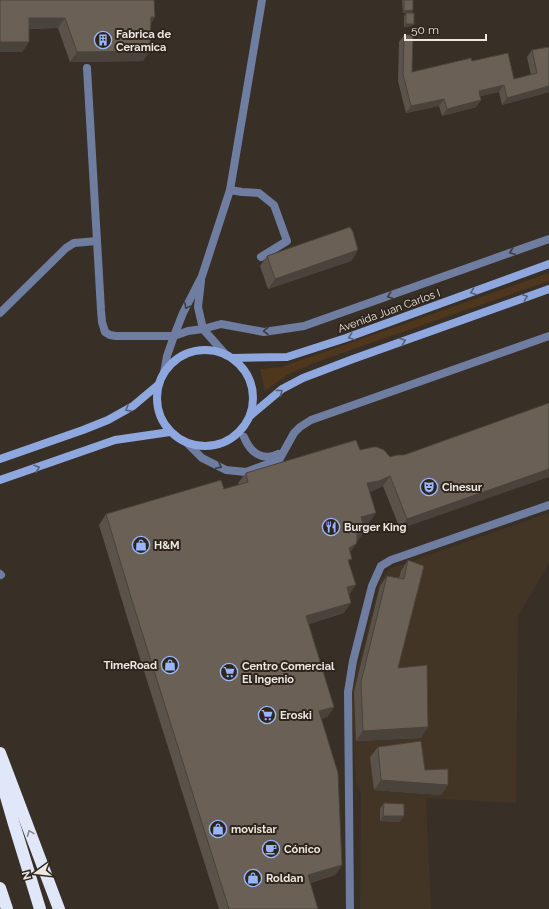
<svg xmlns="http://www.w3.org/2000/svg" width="549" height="909" font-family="Raleway,sans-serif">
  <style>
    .built { fill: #423526 }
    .green { fill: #4e371c }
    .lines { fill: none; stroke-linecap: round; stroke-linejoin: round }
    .street { stroke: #6e7da0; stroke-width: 8 }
    .secondary { stroke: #8fa7df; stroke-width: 8 }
    .highway { stroke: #e0e7f9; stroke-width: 12 }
    .wall { fill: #5b534a }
    .shaded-wall { fill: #4a433c }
    .building { fill: #6a6056; stroke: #4a433c }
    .oneway { stroke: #3e3b3d }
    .oneway2 { stroke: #5a6074 }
    .oneway3 { stroke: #87868a }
    .labels { text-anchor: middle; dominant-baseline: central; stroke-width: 4; stroke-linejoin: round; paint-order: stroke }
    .poi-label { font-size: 11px; font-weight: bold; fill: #eee8e2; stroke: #2e251c; text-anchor: start }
    .street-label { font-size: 11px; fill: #eee8e2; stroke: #2e251c }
  </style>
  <rect width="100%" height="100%" fill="#382f26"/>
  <path class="built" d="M549,513v50l-31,53 -2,187 -90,-5 5,111h-71l1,-117 -5,-10 -5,-88 29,-113 11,-13z"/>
  <path class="green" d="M549,273v8l-235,82 -27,12 -22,16 -5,-22 21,-2z"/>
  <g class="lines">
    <g class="street">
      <path d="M87,68l14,242 1,12 3,10 5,3 6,1h58l9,-23 19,-37 28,-86 32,-190"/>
      <path d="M230,190l12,2 17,1 15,12 13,36 -26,16"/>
      <path d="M201,281l-3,26 5,22 23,26"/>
      <path d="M0,313l66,-65 8,-5 23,-2"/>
      <path d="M164,373l3,-17 7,-20 14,-5 15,-2 18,-5 43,8 40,-6 245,-87"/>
      <path d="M244,437c6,15 18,25 34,17"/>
      <path d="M188,444l14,14 24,12 20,2 33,-12 15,-27 6,-6 11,-7 238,-84"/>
      <path d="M0,574l1,1"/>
      <path d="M350,909l-2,-217 5,-31 19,-75 9,-20 10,-6 158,-55"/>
    </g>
    <g class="secondary">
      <circle cx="205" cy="398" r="48"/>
      <path d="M232,358l55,-1 59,-19 203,-74"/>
      <path d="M250,416l32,-27 21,-11 50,-19 196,-70"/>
      <path d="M0,459l83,-29 25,-10 25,-14 25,-21"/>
      <path d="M0,480l115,-40 55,-8"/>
    </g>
    <g class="highway">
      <path d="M0,753l59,156"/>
      <path d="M0,776l14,48 26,85"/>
      <path d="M0,888l7,21"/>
    </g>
  </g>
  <g class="wall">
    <path d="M0,0l155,17 -4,6 -8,38 -73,1 -12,-34 -29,1v13l-7,10z"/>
    <path d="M403,0h10v10l-2,3h-8l-1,-12z"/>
    <path d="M406,13l6,13 -8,1v-11z"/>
    <path d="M404,35l8,37 60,-11 42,18 17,-4 -4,-18 5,-7 17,-3v45l-47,13 -3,-13 -19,4 1,4 -5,7 -34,9 -3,-10 -33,7 -8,-32 1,-39z"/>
    <path d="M358,250l-7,11 -83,28 -8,-23 7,-10z"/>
    <path d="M549,403l-149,126 -17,-43 -11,5 -2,1 -1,31 -5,1 1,6 -7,10h-1l-1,4 -6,8 -1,11v31l-5,19 -35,11 25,83 -7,10 -6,2 21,146 -7,10 -25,8 8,26h-99l-92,-292 -28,-92 7,-11 118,-25 15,-4 -1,-2 8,-10 114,-23 30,7 14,-2z"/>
    <path d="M408,560l-10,108 23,70 -65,3 -2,-49 26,-106 7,-10 12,2 2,-7z"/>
    <path d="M378,747l47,23 16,25 -67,-5 -4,-33z"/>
    <path d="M384,803l16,19 -20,-1v-12z"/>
  </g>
  <g class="shaded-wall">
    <path d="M413,10l-2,3h-8l1,-2z"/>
    <path d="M151,17h4l-7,10z"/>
    <path d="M29,18h36l-7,10 -36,1z"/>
    <path d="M406,24h8l-2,2 -8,1z"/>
    <path d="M0,42h29l-7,10h-22z"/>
    <path d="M150,51l-7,10 -73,1 7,-10z"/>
    <path d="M504,85l-5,7 -25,6 5,-7z"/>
    <path d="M549,86v6l-47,13 5,-7z"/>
    <path d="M444,99l-5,7 -33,7 5,-7z"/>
    <path d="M481,100l-5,7 -34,9 5,-7z"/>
    <path d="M358,250l-7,11 -83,28 7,-10z"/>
    <path d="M549,469v8l-149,52 7,-10z"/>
    <path d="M390,476l-7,10 -11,5 -12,2 7,-10z"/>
    <path d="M376,513l-7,10 -15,4 7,-10z"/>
    <path d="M365,530l-7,10 -8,2 7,-10z"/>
    <path d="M356,544l-7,10v-6z"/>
    <path d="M356,585l-7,10 -2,-8z"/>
    <path d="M351,603l-7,10 -45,14 7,-11z"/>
    <path d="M334,707l-7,10 -16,5 8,-11z"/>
    <path d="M428,727l-7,11 -65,3 7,-10z"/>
    <path d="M381,780l67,5 -7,10 -67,-5z"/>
    <path d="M383,816h21l-4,6 -20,-1z"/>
    <path d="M342,865l-7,10 -34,10 7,-10z"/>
  </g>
  <g class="building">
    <path d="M0,0h154l1,17h-4l-1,34 -73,1 -12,-34h-36v24h-29z"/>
    <path d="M404,0h9v10l-9,1z"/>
    <rect x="406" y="13" width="8" height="11"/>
    <path d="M404,35h9l-1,37 59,-14 1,3 36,-8 6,26 23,-6 -5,-23 17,-3v39l-42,12 -3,-13 -25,6 2,9 -34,9 -3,-10 -33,7 -8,-32z"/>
    <path d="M350,227l3,5 5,18 -83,29 -8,-23z"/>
    <path d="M549,403v66l-142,50 -17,-43 -11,5 -12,2 9,30 -15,4 4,13 -8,2v9l-1,3 -7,4 3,11 -4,1 8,25 -9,2 4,16 -45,13 28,91 -15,4 19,62 4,92 -34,10 10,34h-89l-95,-302 -28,-93 115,-34 3,9 24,-7 -2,-9 110,-33 4,10 13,-3h4l7,3 6,7 7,-2h7z"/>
    <path d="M408,560l16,6 -26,102 29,-3 1,62 -65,4 -2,-49 26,-106 17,3z"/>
    <path d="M421,741l4,29 23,-1v16l-67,-5 -3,-33z"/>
    <path d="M384,803l20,1v12h-21z"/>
  </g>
  <defs><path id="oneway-chevron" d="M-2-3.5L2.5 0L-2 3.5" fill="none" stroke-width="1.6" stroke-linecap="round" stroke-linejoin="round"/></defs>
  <g class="oneway">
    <use href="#oneway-chevron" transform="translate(512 252) rotate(160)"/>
    <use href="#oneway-chevron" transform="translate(390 296) rotate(160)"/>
    <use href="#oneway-chevron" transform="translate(187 306) rotate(118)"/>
    <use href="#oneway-chevron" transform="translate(266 331) rotate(179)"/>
    <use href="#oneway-chevron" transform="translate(219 466) rotate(26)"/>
  </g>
  <g class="oneway2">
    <use href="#oneway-chevron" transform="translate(473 292) rotate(160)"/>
    <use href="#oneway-chevron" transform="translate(525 297) rotate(-20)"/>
    <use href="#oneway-chevron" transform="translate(351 337) rotate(160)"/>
    <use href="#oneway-chevron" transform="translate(403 341) rotate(-20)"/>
    <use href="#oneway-chevron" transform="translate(280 392) rotate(-37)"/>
    <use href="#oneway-chevron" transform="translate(128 409) rotate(151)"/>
    <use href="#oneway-chevron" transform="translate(37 468) rotate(-19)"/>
  </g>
  <use class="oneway3" href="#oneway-chevron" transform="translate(30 833) rotate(-111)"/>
  <defs>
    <symbol id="building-ring" viewBox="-11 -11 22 22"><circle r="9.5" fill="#2e251c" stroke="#98b6fd" stroke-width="1.5"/><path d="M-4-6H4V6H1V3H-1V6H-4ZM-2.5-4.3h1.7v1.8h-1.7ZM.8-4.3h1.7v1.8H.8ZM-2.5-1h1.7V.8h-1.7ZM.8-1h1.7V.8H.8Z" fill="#98b6fd"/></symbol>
    <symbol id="theatre-ring" viewBox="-11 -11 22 22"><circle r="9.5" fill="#2e251c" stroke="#98b6fd" stroke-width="1.5"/><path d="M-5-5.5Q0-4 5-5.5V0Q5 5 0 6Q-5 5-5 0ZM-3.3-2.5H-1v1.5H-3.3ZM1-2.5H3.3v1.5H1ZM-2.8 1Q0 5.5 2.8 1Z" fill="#98b6fd"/></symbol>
    <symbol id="restaurant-ring" viewBox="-11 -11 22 22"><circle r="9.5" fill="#2e251c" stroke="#98b6fd" stroke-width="1.5"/><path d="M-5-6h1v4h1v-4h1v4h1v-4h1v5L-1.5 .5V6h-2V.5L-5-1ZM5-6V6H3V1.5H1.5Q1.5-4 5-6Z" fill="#98b6fd"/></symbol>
    <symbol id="shop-ring" viewBox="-11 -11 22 22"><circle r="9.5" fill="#2e251c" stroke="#98b6fd" stroke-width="1.5"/><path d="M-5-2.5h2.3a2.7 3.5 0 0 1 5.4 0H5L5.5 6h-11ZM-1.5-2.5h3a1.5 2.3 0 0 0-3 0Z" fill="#98b6fd"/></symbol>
    <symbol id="supermarket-ring" viewBox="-11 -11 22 22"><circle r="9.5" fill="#2e251c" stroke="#98b6fd" stroke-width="1.5"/><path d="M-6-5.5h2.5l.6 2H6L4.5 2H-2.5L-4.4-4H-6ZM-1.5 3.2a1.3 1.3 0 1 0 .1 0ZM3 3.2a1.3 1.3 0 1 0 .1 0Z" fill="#98b6fd"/></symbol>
    <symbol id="cafe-ring" viewBox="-11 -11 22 22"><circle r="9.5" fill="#2e251c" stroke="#98b6fd" stroke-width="1.5"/><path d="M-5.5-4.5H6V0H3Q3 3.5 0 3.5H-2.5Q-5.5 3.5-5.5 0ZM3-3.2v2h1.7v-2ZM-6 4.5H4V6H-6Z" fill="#98b6fd"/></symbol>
  </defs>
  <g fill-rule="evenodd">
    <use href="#building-ring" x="93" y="30" width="20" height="20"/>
    <use href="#theatre-ring" x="419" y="477" width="20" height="20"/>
    <use href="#restaurant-ring" x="321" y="517" width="20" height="20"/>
    <use href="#shop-ring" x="131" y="535" width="20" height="20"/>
    <use href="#shop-ring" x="160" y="655" width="20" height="20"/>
    <use href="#supermarket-ring" x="219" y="662" width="20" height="20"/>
    <use href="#supermarket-ring" x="257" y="705" width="20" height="20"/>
    <use href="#shop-ring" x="208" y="819" width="20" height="20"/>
    <use href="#cafe-ring" x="261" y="839" width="20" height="20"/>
    <use href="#shop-ring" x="243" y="868" width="20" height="20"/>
  </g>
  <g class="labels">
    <g class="poi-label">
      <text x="116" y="34">Fabrica de<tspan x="116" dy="13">Ceramica</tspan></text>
      <text x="442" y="487">Cinesur</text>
      <text x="344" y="527">Burger King</text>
      <text x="154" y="545">H&amp;M</text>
      <text x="157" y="665" text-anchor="end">TimeRoad</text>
      <text x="242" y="666">Centro Comercial<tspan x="242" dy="13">El Ingenio</tspan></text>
      <text x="280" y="715">Eroski</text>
      <text x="231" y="829">movistar</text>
      <text x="284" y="849">Cónico</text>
      <text x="266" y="878">Roldan</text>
    </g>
    <g class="street-label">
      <text transform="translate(389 311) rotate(-20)">Avenida Juan Carlos I</text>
    </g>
  </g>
  <g transform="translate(36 873) rotate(255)" stroke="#2e251c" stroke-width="3" paint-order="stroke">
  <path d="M0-3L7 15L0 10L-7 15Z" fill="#eee8e2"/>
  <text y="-6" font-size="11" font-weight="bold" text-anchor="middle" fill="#eee8e2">N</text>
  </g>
  <path d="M405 34v6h81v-6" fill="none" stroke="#eee8e2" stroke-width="2"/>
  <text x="411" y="34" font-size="12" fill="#eee8e2" stroke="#2e251c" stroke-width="3" paint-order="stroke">50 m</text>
</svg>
